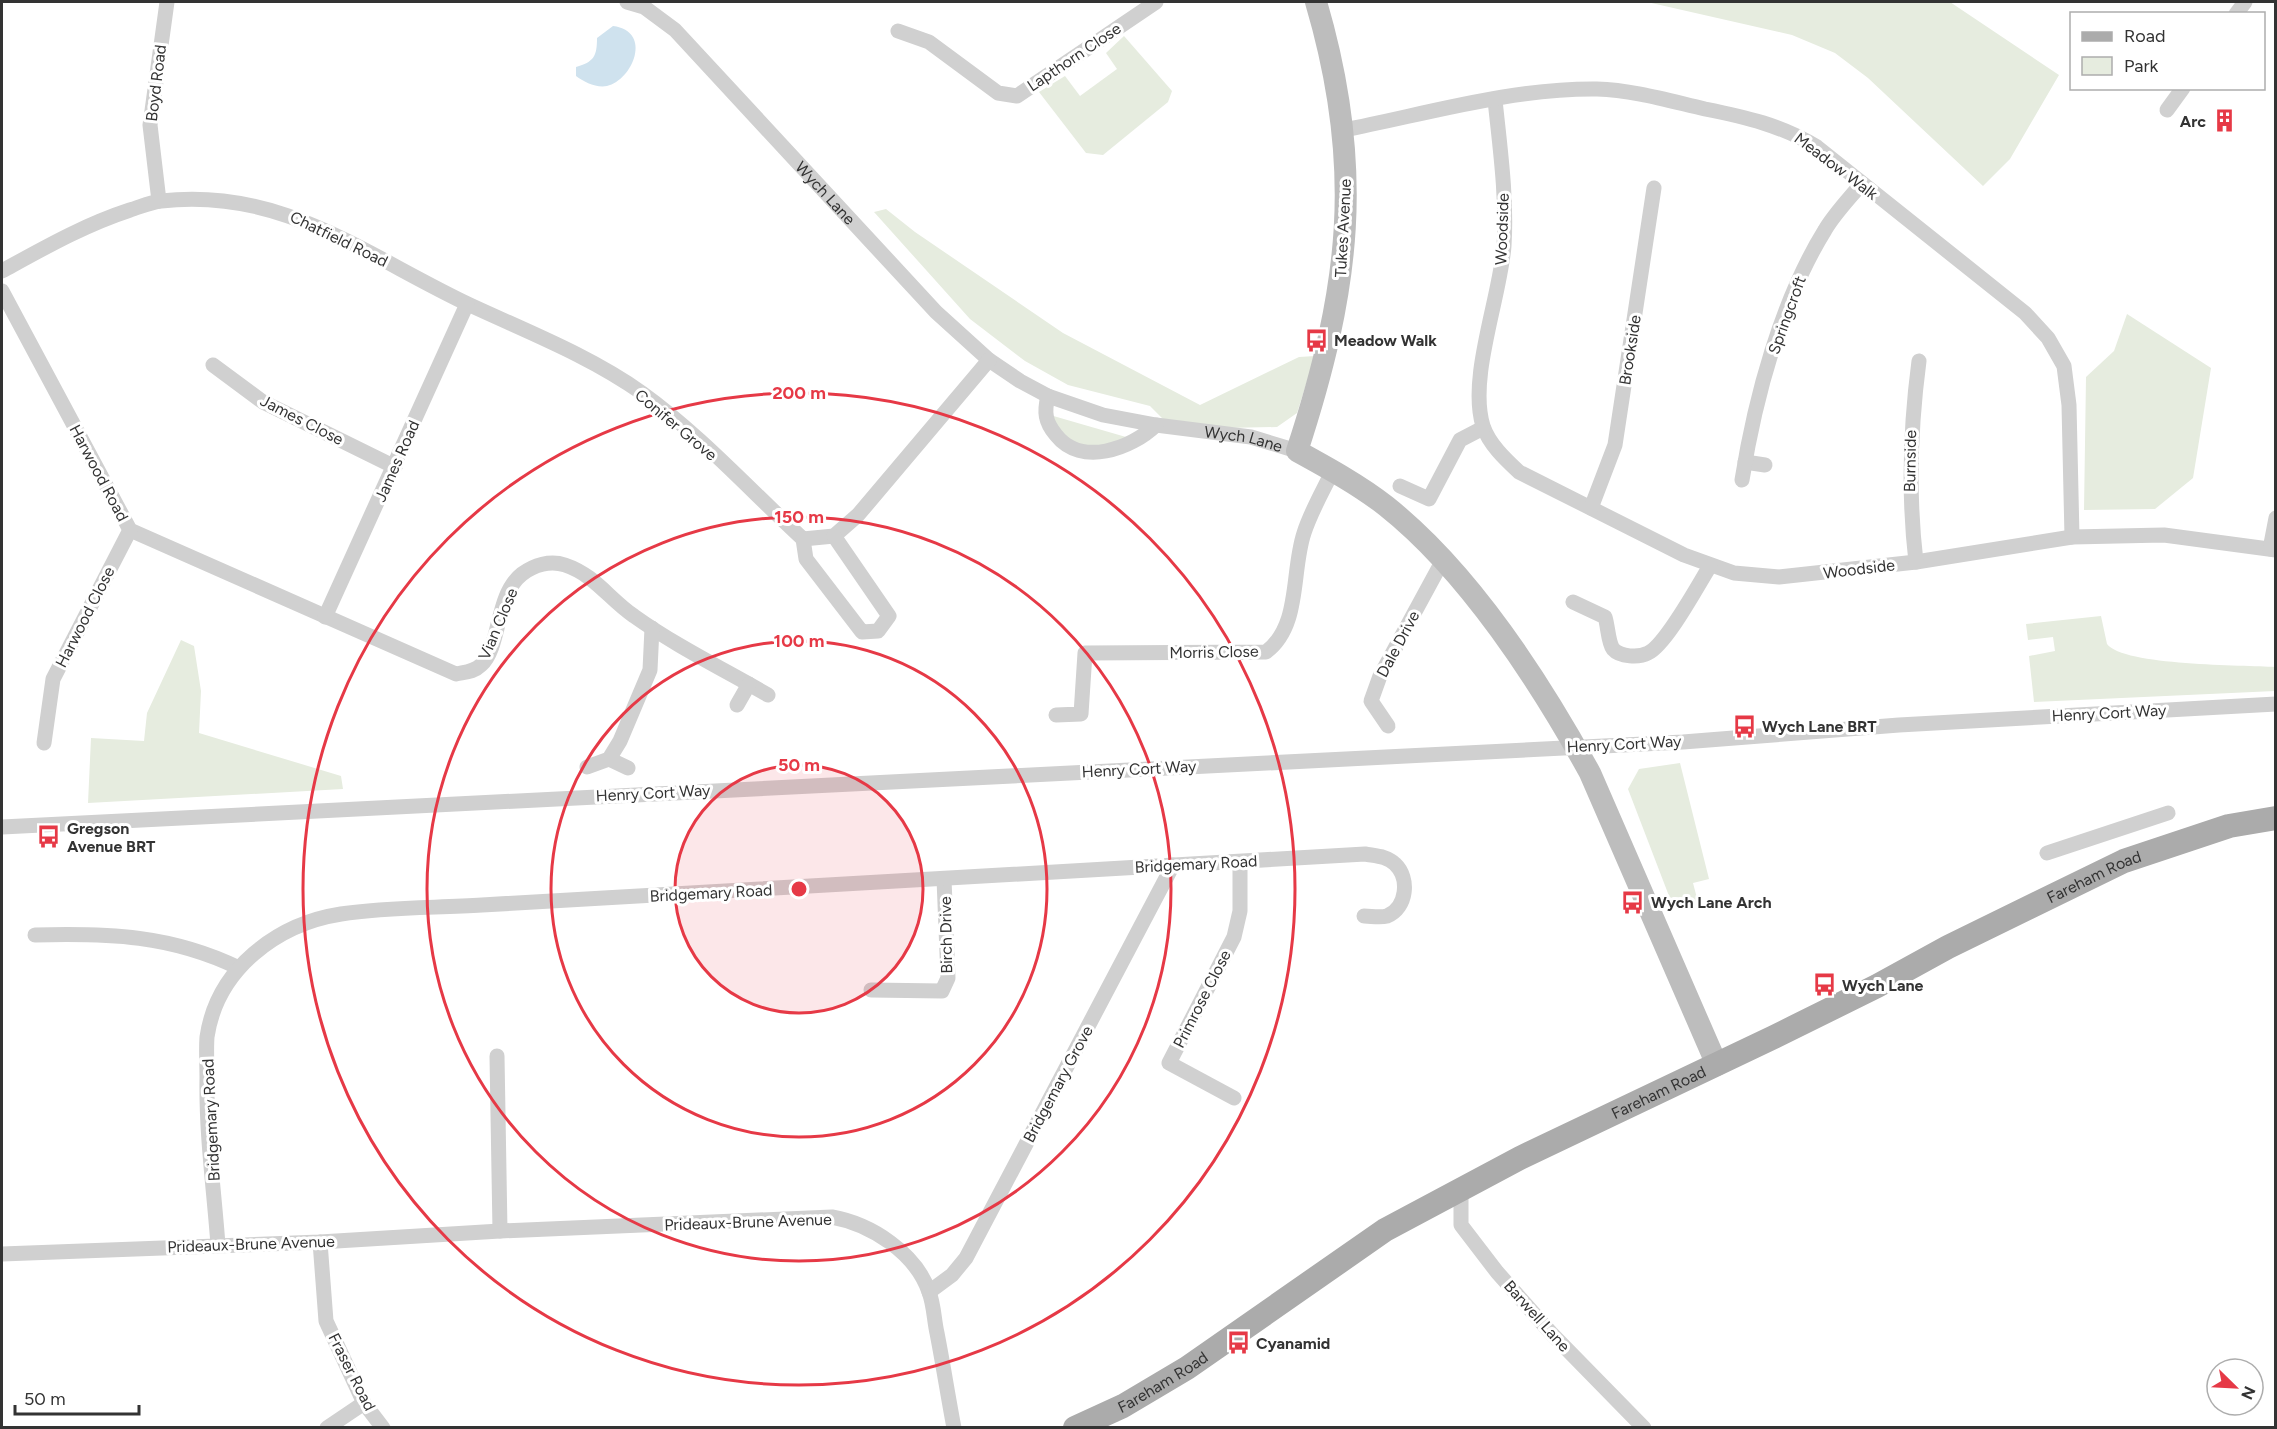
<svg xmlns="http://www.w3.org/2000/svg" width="2277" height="1429" font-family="Figtree,sans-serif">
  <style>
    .green { fill: #e6ecdf }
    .water { fill: #cfe2ee }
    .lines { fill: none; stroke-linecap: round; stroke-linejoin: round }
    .street { stroke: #d0d0d0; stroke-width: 15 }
    .secondary { stroke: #bdbdbd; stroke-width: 22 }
    .primary { stroke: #ababab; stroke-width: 24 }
    .ring { fill: none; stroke: #e63946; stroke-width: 3 }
    .labels { text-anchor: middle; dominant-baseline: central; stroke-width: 6; stroke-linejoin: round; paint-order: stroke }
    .street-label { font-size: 16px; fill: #333; stroke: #fff }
    .poi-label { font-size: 16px; font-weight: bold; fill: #333; stroke: #fff; text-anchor: start }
    .centre { fill: #e63946; stroke: #fff; stroke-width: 3 }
    .ring-label { font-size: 18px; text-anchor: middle; font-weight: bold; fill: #e63946; stroke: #fff; stroke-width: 6; stroke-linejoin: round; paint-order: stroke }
  </style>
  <rect width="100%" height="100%" fill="#fff"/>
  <g class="green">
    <path d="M1647,2h303l109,73 -49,84 -27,27 -115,-108 -33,-25 -43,-18z"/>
    <path d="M1124,36l48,55 -4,11 -65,53 -17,-2 -47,-61 26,-16 15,20 37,-27 -11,-16z"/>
    <path d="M886,209l29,23 148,101 137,72 99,-48 16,-1 -18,57 -20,14 -53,1 -61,-9 -13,-13 -82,-21 -43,-24 -55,-42 -96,-107z"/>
    <path d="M2127,314l84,54 -18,110 -38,31 -71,1 2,-133 28,-26z"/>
    <path d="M1050,415l76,22 -17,12 -45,-7z"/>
    <path d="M2101,616l6,28c16,22 138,21 168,23v24l-241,11 -5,-46 26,-5 -2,-14 -25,3 -2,-16z"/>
    <path d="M181,640l13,6 7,45 -2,42 142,43 2,13 -255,14 3,-65 53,3 3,-28z"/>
    <path d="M1680,763l29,116 -16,4 5,19 -24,7 -46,-120 11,-20z"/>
  </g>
  <path class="water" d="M613,26c40,5 20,54 -6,60 -11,2 -23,-4 -31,-10v-9c18,-5 21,-11 21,-29z"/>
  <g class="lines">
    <g class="street">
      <path id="s1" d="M627,2l17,5 31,23 261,282 53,48 31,21 28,15 55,19 53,10 95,12 46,14"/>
      <path d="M2236,14l9,-12"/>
      <path d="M898,31l31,11 69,51 19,3 139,-94"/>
      <path d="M1495,100c5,48 12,97 9,146 -4,52 -36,132 -21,180 6,18 22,33 36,46l165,83 50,18 45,4 137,-15 156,-25 92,-2 112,15"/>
      <path d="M2167,110l16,-22"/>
      <path d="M1344,130c82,-16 168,-42 253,-41 36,1 73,12 108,20 40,8 76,16 112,38l208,166 23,25 16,28 5,39 3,132"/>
      <path d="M159,201l-9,-76 17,-123"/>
      <path d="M2,271c42,-23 82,-46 128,-61 10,-3 21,-8 31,-9 122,-14 205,55 309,104 58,27 120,51 172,88 57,41 109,98 161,146l31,-3 24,-21 131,-155"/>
      <path d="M2,291l128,239 326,144c9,-2 18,-2 25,-9 20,-18 14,-70 41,-91 12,-9 28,-14 43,-9 30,10 44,34 69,51 42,30 89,53 134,79"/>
      <path d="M213,365l50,37 132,65"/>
      <path d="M1048,396c-4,16 -3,26 8,39 25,32 75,14 100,-10"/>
      <path d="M1745,462l20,3"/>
      <path d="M1742,480c13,-82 39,-179 83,-250 10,-17 25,-32 37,-47"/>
      <path d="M1400,486l29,13 31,-59 23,-12"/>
      <path d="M1591,508l24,-63 39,-257"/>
      <path d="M803,539l3,20 56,73 16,-1 11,-15 -55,-80"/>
      <path d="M2270,549l6,-31"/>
      <path d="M1916,562c-8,-68 -6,-133 3,-201"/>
      <path d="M1573,602l32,15c3,9 3,25 8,32 7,8 26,9 35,4 18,-8 50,-68 62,-87"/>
      <path d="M325,617l142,-313"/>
      <path d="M737,705l12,-21"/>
      <path d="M1056,715l25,-1 4,-61 181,-1c35,-26 25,-80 38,-119 7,-22 19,-42 29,-63"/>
      <path d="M1388,726l-17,-25 9,-25 63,-116"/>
      <path d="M44,743l9,-64 77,-149"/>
      <path d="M609,759l19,9"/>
      <path d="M587,767l22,-8 11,-18 30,-71 2,-42"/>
      <path d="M2,827l1681,-85 216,-17 377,-21"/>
      <path d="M2047,853l121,-40"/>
      <path d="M35,935c74,-2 136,0 204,33"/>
      <path d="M871,990l71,1 6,-13 -4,-99"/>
      <path d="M497,1056l3,175"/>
      <path d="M1234,1098l-65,-35 65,-126 6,-26v-49"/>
      <path d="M1461,1189v36l36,47 54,61 93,95"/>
      <path d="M320,1242l6,79 38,82 19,25"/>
      <path d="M218,1245c-4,-55 -12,-111 -11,-167 0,-13 -1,-28 0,-41 10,-68 70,-113 134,-123 46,-7 95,-6 141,-9l883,-51c11,2 22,2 30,10 15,14 12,44 -8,52 -7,2 -16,0 -23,0"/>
      <path d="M2,1254l318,-12 180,-11 332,-14c39,7 84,36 97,75 5,13 5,28 8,41 6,31 11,63 17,95"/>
      <path d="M929,1292l23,-17 14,-17 207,-393"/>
      <path d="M327,1428l37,-25"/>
    </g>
    <path class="secondary" d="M1316,2c49,166 34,287 -19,449 31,17 62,34 89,55 82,65 154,176 204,267l127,292"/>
    <path class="primary" id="s2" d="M1075,1428l48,-22 64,-38 198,-138 135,-72 254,-121 103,-51 71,-39 176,-86 105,-35 47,-8"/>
  </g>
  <circle cx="799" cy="889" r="124" fill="#e63946" fill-opacity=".12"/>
  <g class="ring">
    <circle cx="799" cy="889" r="124"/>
    <circle cx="799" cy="889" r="248"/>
    <circle cx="799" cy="889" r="372"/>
    <circle cx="799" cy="889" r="496"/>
  </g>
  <defs>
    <symbol id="building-bare" viewBox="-9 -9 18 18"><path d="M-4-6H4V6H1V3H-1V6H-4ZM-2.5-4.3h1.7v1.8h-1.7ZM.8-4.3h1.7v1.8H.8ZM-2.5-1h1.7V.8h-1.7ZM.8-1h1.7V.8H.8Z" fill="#e63946" stroke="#fff" stroke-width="2.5" paint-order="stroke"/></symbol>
    <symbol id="bus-bare" viewBox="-9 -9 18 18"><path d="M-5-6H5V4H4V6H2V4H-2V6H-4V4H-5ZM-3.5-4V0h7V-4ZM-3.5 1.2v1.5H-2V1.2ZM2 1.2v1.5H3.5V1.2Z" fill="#e63946" stroke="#fff" stroke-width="2.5" paint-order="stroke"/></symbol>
  </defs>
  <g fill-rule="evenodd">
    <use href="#building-bare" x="2208" y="104" width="33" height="33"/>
    <use href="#bus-bare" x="1300" y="324" width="33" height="33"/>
    <use href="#bus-bare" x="1728" y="710" width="33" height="33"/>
    <use href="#bus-bare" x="32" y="820" width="33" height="33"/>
    <use href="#bus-bare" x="1616" y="886" width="33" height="33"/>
    <use href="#bus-bare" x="1808" y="968" width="33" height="33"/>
    <use href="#bus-bare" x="1222" y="1326" width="33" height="33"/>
  </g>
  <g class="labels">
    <g class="street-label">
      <text transform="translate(1074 57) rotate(-34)">Lapthorn Close</text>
      <text transform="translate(156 83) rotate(-83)">Boyd Road</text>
      <text transform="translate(1836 166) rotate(37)">Meadow Walk</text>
      <text stroke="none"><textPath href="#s1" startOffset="278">Wych Lane</textPath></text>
      <text transform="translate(1343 228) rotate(-87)">Tukes Avenue</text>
      <text transform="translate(1502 229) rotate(-88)">Woodside</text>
      <text transform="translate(339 239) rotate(26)">Chatfield Road</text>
      <text transform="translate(1787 315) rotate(-70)">Springcroft</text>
      <text transform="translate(1630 350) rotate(-81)">Brookside</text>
      <text transform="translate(302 420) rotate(27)">James Close</text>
      <text transform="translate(676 425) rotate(40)">Conifer Grove</text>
      <text stroke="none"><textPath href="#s1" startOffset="782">Wych Lane</textPath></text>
      <text transform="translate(397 461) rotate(-66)">James Road</text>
      <text transform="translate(1910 461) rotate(-89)">Burnside</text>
      <text transform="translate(99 473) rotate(62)">Harwood Road</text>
      <text transform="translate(1859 569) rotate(-7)">Woodside</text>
      <text transform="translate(85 617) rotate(-63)">Harwood Close</text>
      <text transform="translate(498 624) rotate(-67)">Vian Close</text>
      <text transform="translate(1398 644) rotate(-62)">Dale Drive</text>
      <text transform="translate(1214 652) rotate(-1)">Morris Close</text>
      <text transform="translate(2109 713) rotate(-3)">Henry Cort Way</text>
      <text transform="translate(1624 744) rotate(-3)">Henry Cort Way</text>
      <text transform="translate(1139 769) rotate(-3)">Henry Cort Way</text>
      <text transform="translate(653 793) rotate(-3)">Henry Cort Way</text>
      <text transform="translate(1196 864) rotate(-3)">Bridgemary Road</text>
      <text stroke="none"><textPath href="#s2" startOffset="1161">Fareham Road</textPath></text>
      <text transform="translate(711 893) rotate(-3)">Bridgemary Road</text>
      <text transform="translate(946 935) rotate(-91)">Birch Drive</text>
      <text transform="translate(1202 999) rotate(-63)">Primrose Close</text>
      <text transform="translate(1058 1084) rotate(-62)">Bridgemary Grove</text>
      <text stroke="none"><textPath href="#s2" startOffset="675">Fareham Road</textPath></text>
      <text transform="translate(211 1120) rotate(-93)">Bridgemary Road</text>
      <text transform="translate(748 1222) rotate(-2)">Prideaux-Brune Avenue</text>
      <text transform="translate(251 1244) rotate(-2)">Prideaux-Brune Avenue</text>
      <text transform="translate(1537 1316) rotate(48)">Barwell Lane</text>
      <text transform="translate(352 1372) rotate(63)">Fraser Road</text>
      <text stroke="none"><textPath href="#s2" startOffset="99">Fareham Road</textPath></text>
    </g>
    <g class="poi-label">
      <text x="2206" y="121" text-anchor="end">Arc</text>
      <text x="1334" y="340">Meadow Walk</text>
      <text x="1762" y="726">Wych Lane BRT</text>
      <text x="67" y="828">Gregson<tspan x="67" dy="18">Avenue BRT</tspan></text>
      <text x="1651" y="902">Wych Lane Arch</text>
      <text x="1842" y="985">Wych Lane</text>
      <text x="1256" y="1343">Cyanamid</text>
    </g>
  </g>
  <circle cx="799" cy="889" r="9" class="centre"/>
  <g class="ring-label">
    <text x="799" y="399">200 m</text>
    <text x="799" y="523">150 m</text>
    <text x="799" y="647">100 m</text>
    <text x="799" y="771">50 m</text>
  </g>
  <rect width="2277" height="1429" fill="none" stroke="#333333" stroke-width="6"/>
  <rect x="2070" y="12" width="195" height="78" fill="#ffffff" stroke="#adadad" stroke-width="1.5"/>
  <rect x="2082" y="32" width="30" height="9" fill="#ababab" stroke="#adadad" stroke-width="1.5"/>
  <text x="2124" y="42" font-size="18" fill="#333333">Road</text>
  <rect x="2082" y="57" width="30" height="18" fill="#e6ecdf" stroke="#adadad" stroke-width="1.5"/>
  <text x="2124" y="72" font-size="18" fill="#333333">Park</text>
  <g transform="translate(2235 1387) rotate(114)"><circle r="28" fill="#ffffff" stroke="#adadad" stroke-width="1.5"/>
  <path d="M0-4.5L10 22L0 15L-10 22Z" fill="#e63946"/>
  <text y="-9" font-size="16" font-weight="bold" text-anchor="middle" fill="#333333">N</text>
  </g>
  <path d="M15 1405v9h124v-9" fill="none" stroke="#333333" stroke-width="3"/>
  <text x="24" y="1405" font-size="18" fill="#333333" stroke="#ffffff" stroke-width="4.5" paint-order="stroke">50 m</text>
</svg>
